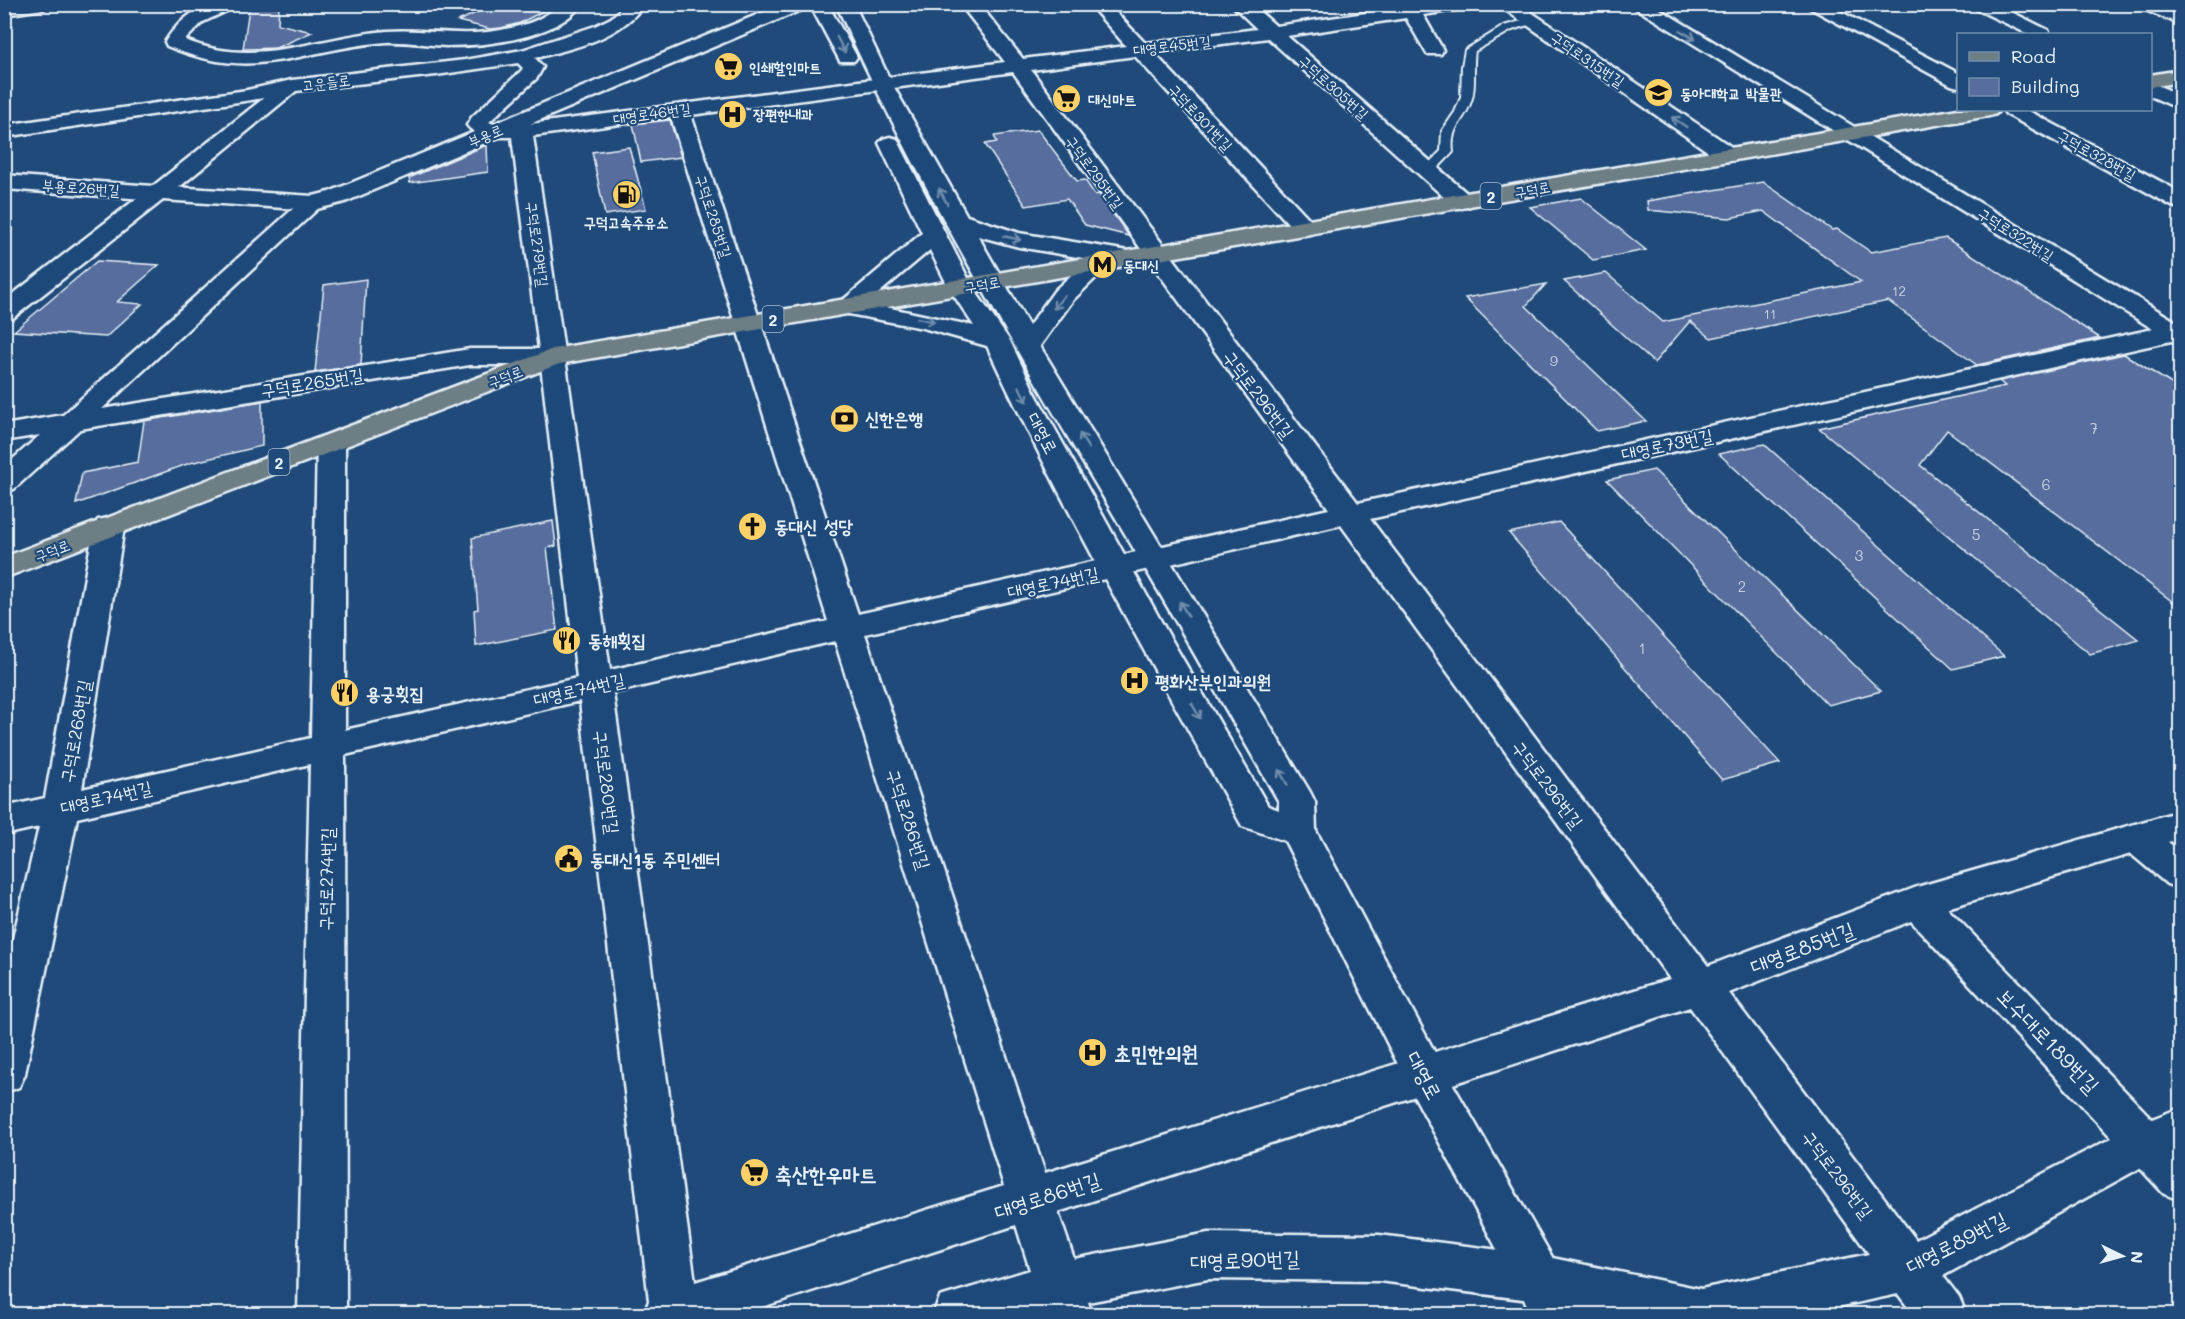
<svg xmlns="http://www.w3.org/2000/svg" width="2185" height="1319" font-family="Mali,'Poor Story',sans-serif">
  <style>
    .building { fill: #566d9d; stroke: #e8f1f8; stroke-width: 1.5 }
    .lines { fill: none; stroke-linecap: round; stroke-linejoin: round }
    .service-casing { stroke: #e8f1f8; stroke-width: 4 }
    .minor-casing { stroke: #e8f1f8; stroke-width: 5 }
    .tertiary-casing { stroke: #e8f1f8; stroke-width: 5 }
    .secondary-casing { stroke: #e8f1f8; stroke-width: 5 }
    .primary-casing { stroke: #e8f1f8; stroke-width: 5 }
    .service { fill: #1f4a7a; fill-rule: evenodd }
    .minor { fill: #1f4a7a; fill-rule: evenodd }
    .tertiary { fill: #1f4a7a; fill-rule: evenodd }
    .secondary { fill: #1f4a7a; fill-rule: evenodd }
    .primary { fill: #6d7e84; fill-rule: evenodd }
    .oneway { stroke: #6f8dac }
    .labels { text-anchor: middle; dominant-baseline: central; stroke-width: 4.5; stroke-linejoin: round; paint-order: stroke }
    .far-number-label { font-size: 14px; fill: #c4d0e1 }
    .far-street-label { font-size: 15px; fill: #e8f1f8; stroke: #1f4a7a }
    .far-poi-label { font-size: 15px; font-weight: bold; fill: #e8f1f8; stroke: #1f4a7a; text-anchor: start }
    .number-label { font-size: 15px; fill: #c4d0e1 }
    .shield { fill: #1f4a7a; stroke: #acbfd2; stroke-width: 1.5 }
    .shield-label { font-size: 16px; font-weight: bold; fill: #e8f1f8 }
    .street-label { font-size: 18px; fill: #e8f1f8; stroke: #1f4a7a }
    .poi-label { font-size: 18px; font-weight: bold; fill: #e8f1f8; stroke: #1f4a7a; text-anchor: start }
    .near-street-label { font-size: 21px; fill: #e8f1f8; stroke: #1f4a7a }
    .near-poi-label { font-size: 21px; font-weight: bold; fill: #e8f1f8; stroke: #1f4a7a; text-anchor: start }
  </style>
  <rect width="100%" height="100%" fill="#1f4a7a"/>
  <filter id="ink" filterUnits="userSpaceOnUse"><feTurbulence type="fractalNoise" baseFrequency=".0167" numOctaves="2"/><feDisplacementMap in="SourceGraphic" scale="12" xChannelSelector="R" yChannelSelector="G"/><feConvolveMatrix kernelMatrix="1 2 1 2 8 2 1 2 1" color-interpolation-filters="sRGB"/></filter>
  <g filter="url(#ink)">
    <g class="building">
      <path d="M496,4h61l-37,19 -19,5 -11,1 -32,-8z"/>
      <path d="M279,5l-1,19 34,8 -36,16 -33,1 6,-41z"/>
      <path d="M670,120l11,37 -40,5 -8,-38z"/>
      <path d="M1038,130l39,51 8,-1 10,15 4,-1 30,42 -44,-11 -18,-26 -41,7 -41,-62 12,-2 -3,-6z"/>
      <path d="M487,145l1,27 -78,11 -1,-5z"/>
      <path d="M629,147l17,62 -41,6 -13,-63z"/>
      <path d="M1763,182l69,48 5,-1 34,23 75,-14 154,100 -123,27 -89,-64 -177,37 -21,-17 -36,42 -90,-82 42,-8 57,49 198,-40 -98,-71 -34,7 -81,-8 -1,-9z"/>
      <path d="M1581,198l65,52 -53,10 -63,-53z"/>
      <path d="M97,261l62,4 -42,37 25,2 -36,33 -92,-6z"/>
      <path d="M366,279l-5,86 -46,7 9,-87z"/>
      <path d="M1546,284l-20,22 120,115 -49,10 -132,-133z"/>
      <path d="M2124,354l57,36v218l-234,-178 -27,35 219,175 -49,14 -271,-226 186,-42 -6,-5z"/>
      <path d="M262,401v45l-72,17 -114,41 6,-31 56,-11 6,-41z"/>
      <path d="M1764,444l240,212 -51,13 -234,-215z"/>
      <path d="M1654,470l227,221 -53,14 -221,-225z"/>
      <path d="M553,521l3,25 -9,2 10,82 -81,16 -2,-36 4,-1 -6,-71z"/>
      <path d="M1559,522l221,241 -58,17 -213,-247z"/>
    </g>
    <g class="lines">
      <defs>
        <path id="service" d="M1531,18l5,3 -1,2 -23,7 -37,21c-3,17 2,37 -5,53 -8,21 -20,23 -17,48l-21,22h-8v-6l17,-17 1,-20 13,-19 6,-15 1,-31 3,-16 39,-24z"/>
        <g id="minor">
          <path d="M209,4h27l-3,4 -30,14 -18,18c71,29 131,-3 202,-9 39,-3 72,7 114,-1 15,-3 30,-6 43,-14 6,-3 13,-10 19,-12 6,-1 13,0 19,0 -26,35 -97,42 -136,42 -20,-1 -40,-5 -60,-4 -86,7 -130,42 -219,4l-2,-4c11,-18 24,-29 44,-38z"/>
          <path d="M626,4h18c-22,34 -72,45 -109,54l8,9 -6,11 -48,44 7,3h26l483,-63 -45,-58h19l44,55 103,-13 -37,-42h19l37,39 112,-14 -26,-25h20l25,22 124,-18 -2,-4h73l-9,5 -39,6 20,35 -2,4h-14l-21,-36 -119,18 183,160 3,5 -3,5 -8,2 -8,-2 -186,-168 -114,15 159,170 4,5 -4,5 -8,2 -8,-2 -162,-177 -104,14 327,433 795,-174 -524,-325h22l529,320v19l-9,-2 -801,178 338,447 209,-79 263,-76v28l-12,3 12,10v36l-13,-4 -36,-30 -184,54 205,211 28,-11v92l-16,-6 -24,-26 -197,108 16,21 7,17h-53l-15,-20 -93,20h-206l-61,-13 -159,-20 -171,-2 -120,23 4,12h-48l-1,-1 -6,1h-104l7,-17 90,-27 -14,-45 -276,89h-96l5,-13 -69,-600 -235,54 1,559h-48l12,-550 -233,54 -52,256 -6,13 -15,6v-116l35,-150 -35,8v-28l41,-9 49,-271 4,-7 11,-2 11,2 4,7 -42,262 229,-51 6,-295 4,-6 10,-2 10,2 4,6v287l232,-52 -36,-313h-71l-390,64 -66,60 -10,3v-25l36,-32 -36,6v-16l59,-10 242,-217 8,-2 8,2 3,5 -222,206 368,-60h69l-27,-212c-14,0 -36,1 -45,-12l5,-8 49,-46 2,-3 -5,-5 -82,12 -140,16 -130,107 -8,2 -154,-11v-14l149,11 111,-88 -260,39v-12l243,-35 45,-10 173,-20 57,-10 73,-24 16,-8zM1013,72l316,437 -471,105 -167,-499zM671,117l157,504 -218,49 -77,-534zM1341,525l329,454 -625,194 -180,-539zM835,641l169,545 -309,96 -82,-589zM1911,921l201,217 -196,102 -187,-247zM1690,1007l179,247 -168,35 -163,-34 -159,-20 -171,-2 -134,26 -16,-47z"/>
          <path d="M1497,4h22l217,146 3,5 -3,5 -8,1 -8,-1z"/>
          <path d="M1803,4h23l132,69v14l-7,-2z"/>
          <path d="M1971,4h24l53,26 2,4h-22l-54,-26z"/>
          <path d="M2137,4h25l18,9v11l-40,-16z"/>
          <path d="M2150,82l30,13v14l-30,-13z"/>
          <path d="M2003,110h24l153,82v16l-8,-2 -166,-92z"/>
        </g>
        <path id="tertiary" d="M52,4l-9,5 -39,6v-10z"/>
        <g id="secondary">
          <path d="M783,4h26l-3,4 -461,194 -32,8 -150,-10 -150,118 -9,2v-19l146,-113 8,-2 155,10 16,-4z"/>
          <path d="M813,4h18l1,8 25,45 -3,4h-14l-26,-49z"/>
          <path d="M836,4h18l37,78 76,134 52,17 109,18 8,2 4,5 -4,5 -8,2 -17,-2 -38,37 -33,46 270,446 5,10 1,29 124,231 135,235 7,17h-50l-122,-226 -125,-247 -43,-15c-88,-158 -179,-316 -255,-480l-64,-18 -85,-16 -3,-5 87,-74 -43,-90 4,-4 7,-2 7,2 76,149 37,53 24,50 133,241 101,174 11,4v-8c-53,-91 -104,-184 -158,-275 -101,-171 -203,-341 -285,-523zM978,236l41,11 70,12 -34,31 -26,36zM930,250l19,38 25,38 -107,-23z"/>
        </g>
        <g id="primary">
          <path d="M2180,70v12l-30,5v-12z"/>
          <path d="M1958,109l41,1 -3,4 -7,2 -1430,248 -555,214v-21l549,-208z"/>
        </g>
      </defs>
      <use href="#service" class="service-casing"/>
      <use href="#minor" class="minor-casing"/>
      <use href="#tertiary" class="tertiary-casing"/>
      <use href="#secondary" class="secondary-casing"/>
      <use href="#primary" class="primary-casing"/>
      <use href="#service" class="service"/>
      <use href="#minor" class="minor"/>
      <use href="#tertiary" class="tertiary"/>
      <use href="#secondary" class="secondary"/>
      <use href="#primary" class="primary"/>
    </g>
    <defs><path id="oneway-shaft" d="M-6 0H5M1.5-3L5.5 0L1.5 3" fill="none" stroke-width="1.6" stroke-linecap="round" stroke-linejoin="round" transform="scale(1.5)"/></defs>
    <g class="oneway">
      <use href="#oneway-shaft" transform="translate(1688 35) rotate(31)"/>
      <use href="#oneway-shaft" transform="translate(841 45) rotate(62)"/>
      <use href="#oneway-shaft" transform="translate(1679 122) rotate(-146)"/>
      <use href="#oneway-shaft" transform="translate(943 196) rotate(-118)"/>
      <use href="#oneway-shaft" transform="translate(1012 238) rotate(13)"/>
      <use href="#oneway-shaft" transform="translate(1059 302) rotate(128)"/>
      <use href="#oneway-shaft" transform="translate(926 320) rotate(13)"/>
      <use href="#oneway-shaft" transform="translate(1023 394) rotate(63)"/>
      <use href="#oneway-shaft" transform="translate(1084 441) rotate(-121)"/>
      <use href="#oneway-shaft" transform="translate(1184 609) rotate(-120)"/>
      <use href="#oneway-shaft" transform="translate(1196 711) rotate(60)"/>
      <use href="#oneway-shaft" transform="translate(1283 777) rotate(-120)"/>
    </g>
  </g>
  <defs>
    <symbol id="supermarket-disc" viewBox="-11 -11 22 22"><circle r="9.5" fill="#ffd166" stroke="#1f4a7a"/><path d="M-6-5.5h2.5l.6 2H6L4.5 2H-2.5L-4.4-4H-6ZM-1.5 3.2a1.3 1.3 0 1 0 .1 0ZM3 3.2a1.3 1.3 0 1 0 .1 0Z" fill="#111"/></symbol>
    <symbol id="university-disc" viewBox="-11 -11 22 22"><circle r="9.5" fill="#ffd166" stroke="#1f4a7a"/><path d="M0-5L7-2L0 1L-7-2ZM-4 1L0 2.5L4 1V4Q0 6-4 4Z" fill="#111"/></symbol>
    <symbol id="hospital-disc" viewBox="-11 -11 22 22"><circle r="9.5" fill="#ffd166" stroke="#1f4a7a"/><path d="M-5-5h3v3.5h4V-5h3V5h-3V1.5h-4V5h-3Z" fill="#111"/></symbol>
    <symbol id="fuel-disc" viewBox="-11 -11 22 22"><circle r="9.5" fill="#ffd166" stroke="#1f4a7a"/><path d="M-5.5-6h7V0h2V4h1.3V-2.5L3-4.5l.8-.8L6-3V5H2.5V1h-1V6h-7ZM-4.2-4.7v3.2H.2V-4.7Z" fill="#111"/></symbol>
    <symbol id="metro-disc" viewBox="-11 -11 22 22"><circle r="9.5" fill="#ffd166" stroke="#1f4a7a"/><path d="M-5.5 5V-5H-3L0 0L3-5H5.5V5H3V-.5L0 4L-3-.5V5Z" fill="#111"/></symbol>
    <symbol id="bank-disc" viewBox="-11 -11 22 22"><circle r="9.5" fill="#ffd166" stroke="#1f4a7a"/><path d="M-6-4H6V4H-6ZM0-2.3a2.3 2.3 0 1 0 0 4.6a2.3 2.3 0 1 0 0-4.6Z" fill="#111"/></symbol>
    <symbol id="church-disc" viewBox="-11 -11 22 22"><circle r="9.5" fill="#ffd166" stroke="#1f4a7a"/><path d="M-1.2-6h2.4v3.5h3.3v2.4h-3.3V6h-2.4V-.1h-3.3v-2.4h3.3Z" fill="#111"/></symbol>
    <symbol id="restaurant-disc" viewBox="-11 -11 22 22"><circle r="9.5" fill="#ffd166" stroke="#1f4a7a"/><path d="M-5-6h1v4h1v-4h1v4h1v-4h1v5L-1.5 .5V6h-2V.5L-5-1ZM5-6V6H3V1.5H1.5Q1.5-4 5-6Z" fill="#111"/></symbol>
    <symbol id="civic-disc" viewBox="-11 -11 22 22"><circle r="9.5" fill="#ffd166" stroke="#1f4a7a"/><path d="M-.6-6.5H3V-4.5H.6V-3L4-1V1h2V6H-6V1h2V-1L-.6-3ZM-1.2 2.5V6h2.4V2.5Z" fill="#111"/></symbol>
  </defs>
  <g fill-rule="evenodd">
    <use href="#supermarket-disc" x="712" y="50" width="33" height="33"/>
    <use href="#university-disc" x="1642" y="76" width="33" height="33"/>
    <use href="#supermarket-disc" x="1050" y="82" width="33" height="33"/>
    <use href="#hospital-disc" x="716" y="98" width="33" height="33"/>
    <use href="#fuel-disc" x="610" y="178" width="33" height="33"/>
    <use href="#metro-disc" x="1086" y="248" width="33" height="33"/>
    <use href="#bank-disc" x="828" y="402" width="33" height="33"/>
    <use href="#church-disc" x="736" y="510" width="33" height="33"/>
    <use href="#restaurant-disc" x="550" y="624" width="33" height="33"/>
    <use href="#hospital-disc" x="1118" y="664" width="33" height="33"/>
    <use href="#restaurant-disc" x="328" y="676" width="33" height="33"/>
    <use href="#civic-disc" x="552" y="842" width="33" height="33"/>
    <use href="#hospital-disc" x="1076" y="1036" width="33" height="33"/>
    <use href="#supermarket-disc" x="738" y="1156" width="33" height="33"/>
  </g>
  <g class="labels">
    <g class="far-number-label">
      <text x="1899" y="290">12</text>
      <text x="1770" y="313">11</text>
      <text x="1554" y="360">9</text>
    </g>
    <g class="far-street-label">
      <text transform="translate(1172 45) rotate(-7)">대영로45번길</text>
      <text transform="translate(1588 59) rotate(34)">구덕로315번길</text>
      <text transform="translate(326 82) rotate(-7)">고운들로</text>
      <text transform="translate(1334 87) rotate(42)">구덕로305번길</text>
      <text transform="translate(652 113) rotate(-8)">대영로46번길</text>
      <text transform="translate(1201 117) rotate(47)">구덕로301번길</text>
      <text transform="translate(485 135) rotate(-23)">부용로</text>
      <text transform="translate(2097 155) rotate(29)">구덕로328번길</text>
      <text transform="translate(1095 172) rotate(54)">구덕로295번길</text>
      <text transform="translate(81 187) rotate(4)">부용로26번길</text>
      <text transform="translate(1532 189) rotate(-10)">구덕로</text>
      <text transform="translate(714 216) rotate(72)">구덕로285번길</text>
      <text transform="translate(2016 234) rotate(32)">구덕로322번길</text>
      <text transform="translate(538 244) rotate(82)">구덕로279번길</text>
      <text transform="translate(982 284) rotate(-10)">구덕로</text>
      <text transform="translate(505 376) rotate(-21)">구덕로</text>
      <text transform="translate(52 550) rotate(-21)">구덕로</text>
    </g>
    <g class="far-poi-label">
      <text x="749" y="67">인쇄할인마트</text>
      <text x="1680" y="93">동아대학교 박물관</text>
      <text x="1088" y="99">대신마트</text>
      <text x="753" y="114">장편한내과</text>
      <text x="626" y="222" text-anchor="middle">구덕고속주유소</text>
      <text x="1123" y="265">동대신</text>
    </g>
    <g class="number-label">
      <text x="2094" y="428">7</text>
      <text x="2046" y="484">6</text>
      <text x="1976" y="534">5</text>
      <text x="1859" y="555">3</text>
      <text x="1742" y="586">2</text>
      <text x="1642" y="648">1</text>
    </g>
    <g class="shield">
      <rect x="1480.5" y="183" width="21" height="26" rx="4.5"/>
      <rect x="762.5" y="306" width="21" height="26" rx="4.5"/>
      <rect x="268.5" y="449" width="21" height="26" rx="4.5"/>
    </g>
    <g class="shield-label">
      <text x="1491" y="196">2</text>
      <text x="773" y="319">2</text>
      <text x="279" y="462">2</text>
    </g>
    <g class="street-label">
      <text transform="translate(312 382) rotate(-9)">구덕로265번길</text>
      <text transform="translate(1259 394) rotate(53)">구덕로296번길</text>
      <text transform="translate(1043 433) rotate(62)">대영로</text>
      <text transform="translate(1667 444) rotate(-12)">대영로73번길</text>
      <text transform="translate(1053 582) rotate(-12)">대영로74번길</text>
      <text transform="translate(579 689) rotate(-13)">대영로74번길</text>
      <text transform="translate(75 731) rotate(-80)">구덕로268번길</text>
      <text transform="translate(607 782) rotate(83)">구덕로280번길</text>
      <text transform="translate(1548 784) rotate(53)">구덕로296번길</text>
      <text transform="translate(106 797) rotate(-13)">대영로74번길</text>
      <text transform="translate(909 819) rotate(72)">구덕로286번길</text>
      <text transform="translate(326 879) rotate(-89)">구덕로274번길</text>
      <text transform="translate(1838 1174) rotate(53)">구덕로296번길</text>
    </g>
    <g class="poi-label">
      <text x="865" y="418">신한은행</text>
      <text x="774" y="526">동대신 성당</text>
      <text x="588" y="640">동해횟집</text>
      <text x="1155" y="681">평화산부인과의원</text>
      <text x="366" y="693">용궁횟집</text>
      <text x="590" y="859">동대신1동 주민센터</text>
    </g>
    <g class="near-street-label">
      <text transform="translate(1802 947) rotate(-21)">대영로85번길</text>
      <text transform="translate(2049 1040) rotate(46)">보수대로189번길</text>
      <text transform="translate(1425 1075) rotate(62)">대영로</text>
      <text transform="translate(1047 1195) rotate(-18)">대영로86번길</text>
      <text transform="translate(1956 1242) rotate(-27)">대영로89번길</text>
      <text transform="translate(1245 1259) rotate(-2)">대영로90번길</text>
    </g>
    <g class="near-poi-label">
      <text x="1114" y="1052">초민한의원</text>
      <text x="775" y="1173">축산한우마트</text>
    </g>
  </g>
  <rect width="2185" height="1319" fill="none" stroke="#1f4a7a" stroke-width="24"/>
  <rect x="12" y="12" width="2161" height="1295" fill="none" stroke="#e8f1f8" stroke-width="2" filter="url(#ink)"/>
  <rect x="1957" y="33" width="195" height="78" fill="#1f4a7a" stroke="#6f8dac" stroke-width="1.5"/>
  <rect x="1969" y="52" width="30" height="9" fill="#6d7e84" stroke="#6f8dac" stroke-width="1.5"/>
  <text x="2011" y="63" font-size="18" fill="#e8f1f8">Road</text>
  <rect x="1969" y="78" width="30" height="18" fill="#566d9d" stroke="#6f8dac" stroke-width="1.5"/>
  <text x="2011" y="93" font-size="18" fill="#e8f1f8">Building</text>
  <g transform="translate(2122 1256) rotate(95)" stroke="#1f4a7a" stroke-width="4.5" paint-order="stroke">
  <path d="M0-4.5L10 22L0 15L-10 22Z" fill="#e8f1f8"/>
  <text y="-9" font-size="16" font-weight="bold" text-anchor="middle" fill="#e8f1f8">N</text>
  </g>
</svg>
